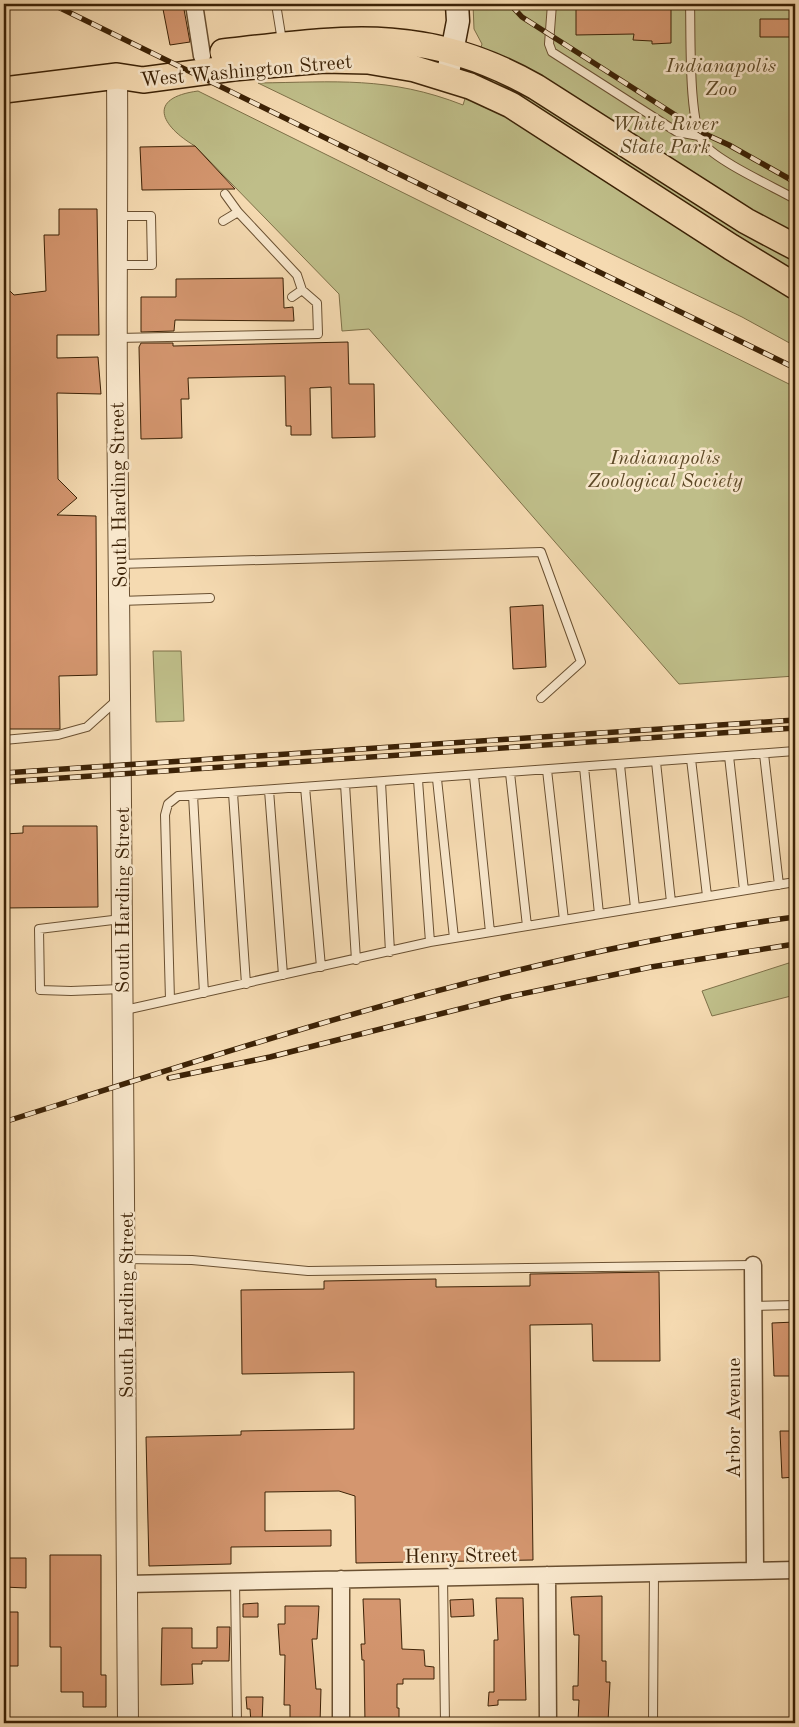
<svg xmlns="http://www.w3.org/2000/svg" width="799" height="1727" font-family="'Old Standard TT',serif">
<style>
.green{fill:#bfbe89;stroke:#7e7048}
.building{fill:#d4966f;stroke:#3c2206}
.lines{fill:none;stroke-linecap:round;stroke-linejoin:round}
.service-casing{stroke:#6a5031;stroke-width:10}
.minor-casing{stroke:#6a5031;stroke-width:19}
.tertiary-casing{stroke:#6a5031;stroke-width:22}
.secondary-casing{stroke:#3c2206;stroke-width:25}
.primary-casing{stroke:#3c2206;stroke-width:28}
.service{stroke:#f8e7cc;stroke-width:8}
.minor{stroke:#f8e7cc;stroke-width:16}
.tertiary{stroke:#f8e7cc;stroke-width:20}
.secondary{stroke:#f8e7cc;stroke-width:22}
.primary{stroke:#f5dab1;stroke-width:25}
.rail-casing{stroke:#3c2206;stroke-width:5.5}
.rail{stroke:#f8e7cc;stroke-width:4;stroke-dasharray:11;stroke-linecap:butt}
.labels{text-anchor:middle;stroke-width:5;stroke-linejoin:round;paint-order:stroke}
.park-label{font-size:20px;font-style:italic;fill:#5d4927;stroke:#f8e7cc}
.street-label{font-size:20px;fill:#3c2206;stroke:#f8e7cc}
</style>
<rect width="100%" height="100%" fill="#f5dab1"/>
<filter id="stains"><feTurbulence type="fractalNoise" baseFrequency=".004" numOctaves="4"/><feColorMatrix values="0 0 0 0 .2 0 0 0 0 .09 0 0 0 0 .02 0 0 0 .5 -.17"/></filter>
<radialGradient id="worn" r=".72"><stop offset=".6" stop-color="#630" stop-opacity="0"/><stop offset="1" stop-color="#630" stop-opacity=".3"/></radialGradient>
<path class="green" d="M473 4H795V346L742 317 258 83C335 82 389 76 463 105L482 44 474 29Z
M198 91 795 387V676L679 684 369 329 342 331 339 294 195 146C161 126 146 98 198 91Z
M153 651H181L184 721 156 722Z
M795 961V995L712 1016 702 991Z"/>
<path class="building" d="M162 4H183L190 42 170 45Z
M576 4H671V43L652 44V41L633 40 634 34 576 35Z
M760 19H795V37H760Z
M195 146 235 189 142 190 140 147Z
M59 209H97L99 335H57V358L98 357 101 394 57 393 58 479 77 498 57 515 96 516 97 675 59 676 60 729H4V285L14 295 46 291 44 235H59Z
M283 278 284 308 293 307 294 321 175 320 174 331 141 332V297H176V279Z
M348 342 349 384H374L375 437 332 438 331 387 310 388 311 435H291V426H286L285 376 188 378 189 399H181L182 438 141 439 139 347 141 343H173V346Z
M543 605 546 667 513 669 510 607Z
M23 826H97L98 907 4 908V834L23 833Z
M659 1272 660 1361H593L592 1324 530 1325 533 1560 356 1563 355 1496 339 1491 265 1492V1531L331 1530V1546L231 1547V1564L149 1566 146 1437 241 1435V1431L354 1429V1372L242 1374 241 1290 324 1289V1281L436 1279V1287L530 1286V1274Z
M795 1322V1376H774L772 1323Z
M780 1431H795V1477L782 1478Z
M50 1555H101V1675H106V1707H83V1692H61V1647H50Z
M4 1558H26V1588L4 1587Z
M602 1596V1661H606V1682H610L608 1722 578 1721 579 1700H573V1686H578L579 1635H574L571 1597Z
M496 1598H523L526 1700H498V1705L488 1706 489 1692H494V1640H498Z
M363 1599H400L402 1649 424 1650 425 1666 434 1667V1679H403V1684H397V1708H399V1723H365L364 1660H362L361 1644H365Z
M473 1599 474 1616 451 1617 450 1600Z
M258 1603V1617H243V1604Z
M285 1606H319L317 1639H312L316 1689H321L320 1723H290V1705H284L285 1655H280L278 1624H285Z
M4 1612H18V1666H4Z
M217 1627H230L229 1661H202V1664H192L193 1684 161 1685 162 1628H192V1648H217Z
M246 1697H263L262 1723H251L250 1709H247Z"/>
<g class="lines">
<g class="service-casing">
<path id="service" d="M276 4 282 41
M552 4 549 44 552 52 677 132 699 136
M690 4C691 31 688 125 704 144 717 161 774 187 795 199
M225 194 238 212 297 275 302 290 292 297
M223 221 238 212
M118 265H152L151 216H119
M117 338 318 334 317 303 302 290
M119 564 541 552 581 662 541 698
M120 601 210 598
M4 740 58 735 87 727 117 700
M764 754 779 885
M729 756 744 890
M691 759 707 896
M656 762 671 902
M620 765 635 908
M584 767 599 914
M547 770 564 920
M510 773 527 926
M474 776 490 932
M437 779 454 938
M418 780 430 942
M381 782 390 952
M345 784 356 960
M305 787 321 967
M269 790 283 975
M233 793 246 984
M193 795 204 993
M121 919 39 929 40 990 71 991 121 989
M170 1000 165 815 168 804 178 796 795 751
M125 1010 430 942 795 882
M126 1259 192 1260 308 1271 753 1265
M753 1306 795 1305
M443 1577 445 1723
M235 1581 237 1723
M653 1723 654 1573"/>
</g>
<g class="minor-casing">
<path id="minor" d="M194 4 202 56
M753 1265 755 1571
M547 1575 548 1723
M341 1579V1723
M127 1584 795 1570"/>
</g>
<g class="tertiary-casing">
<path id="tertiary" d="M117 76C118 181 116 286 117 391 121 835 127 1279 128 1723"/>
</g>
<g class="secondary-casing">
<path id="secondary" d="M447 78 458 21 457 4"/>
</g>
<g class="primary-casing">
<path id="primary" d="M223 52C344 38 425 24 536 87L746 221 795 247
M4 90 117 76 143 80 233 68 324 60 368 61 415 69 470 86 511 105 731 247 795 286"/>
</g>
<use href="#service" class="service"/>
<use href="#minor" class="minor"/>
<use href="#tertiary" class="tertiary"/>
<use href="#secondary" class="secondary"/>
<use href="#primary" class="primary"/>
<g class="rail-casing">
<path id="rail" d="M52 4 795 368
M510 4 522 17 705 134 729 145 795 182
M4 773 795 720
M4 782 795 728
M169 1078 270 1057 507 997 651 967 795 944
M4 1122C264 1040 524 953 795 917"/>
</g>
<use href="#rail" class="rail"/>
</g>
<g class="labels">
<g class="park-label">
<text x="721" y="72">Indianapolis<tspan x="721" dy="23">Zoo</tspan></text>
<text x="665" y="130">White River<tspan x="665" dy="23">State Park</tspan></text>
<text x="665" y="464">Indianapolis<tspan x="665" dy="23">Zoological Society</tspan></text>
</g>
<g class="street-label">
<text transform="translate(246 70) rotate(-5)" y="7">West Washington Street</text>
<text transform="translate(118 495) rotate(-91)" y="7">South Harding Street</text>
<text transform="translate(122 900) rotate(-90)" y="7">South Harding Street</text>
<text transform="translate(126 1305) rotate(-90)" y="7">South Harding Street</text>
<text transform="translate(733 1418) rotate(-90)" y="7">Arbor Avenue</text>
<text transform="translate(461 1555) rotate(-1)" y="7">Henry Street</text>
</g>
</g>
<rect width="799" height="1727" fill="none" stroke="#f5dab1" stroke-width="20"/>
<rect x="5" y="5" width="789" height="1717" fill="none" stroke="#3c2206" stroke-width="2.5"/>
<rect x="10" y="10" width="779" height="1707" fill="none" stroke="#3c2206"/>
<rect width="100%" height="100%" filter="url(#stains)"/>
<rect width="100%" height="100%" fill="url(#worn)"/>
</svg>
